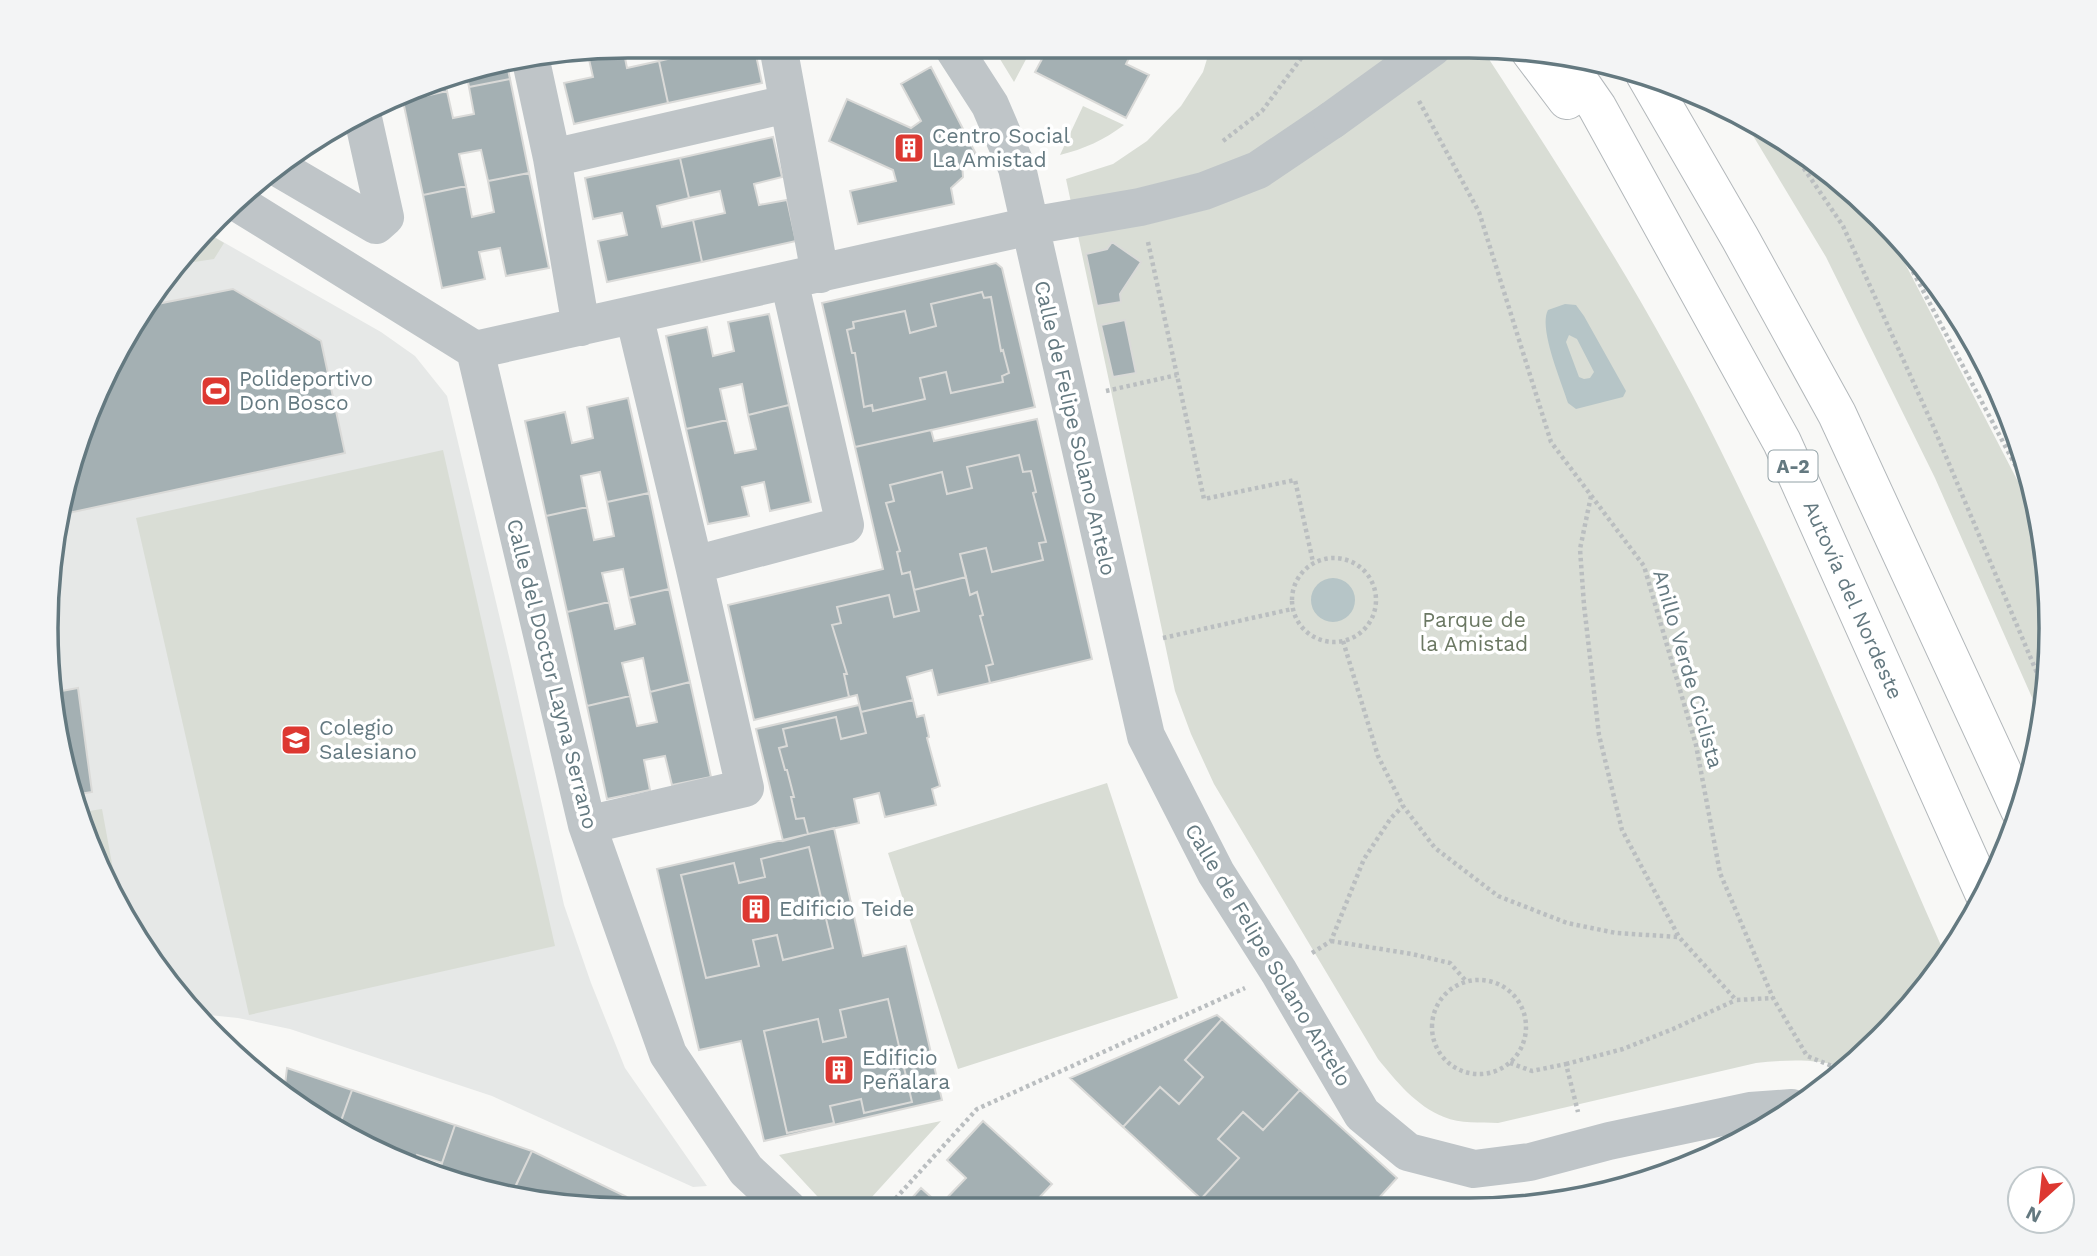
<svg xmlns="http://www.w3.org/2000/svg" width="2097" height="1256" font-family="'Work Sans',sans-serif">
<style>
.built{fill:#e6e8e7}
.green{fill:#d9ddd5}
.water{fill:#b6c5c7;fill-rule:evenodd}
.building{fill:#a4b0b3;stroke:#dadad8;stroke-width:2}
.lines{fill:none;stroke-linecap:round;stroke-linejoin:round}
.highway-casing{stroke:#b3b8bb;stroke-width:40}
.path{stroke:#babec0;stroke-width:4.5;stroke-dasharray:3.5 3.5;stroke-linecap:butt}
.street{stroke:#bfc5c8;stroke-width:38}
.highway{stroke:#fff;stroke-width:38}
.street-bridge{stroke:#bfc5c8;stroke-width:38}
.labels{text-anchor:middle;stroke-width:7;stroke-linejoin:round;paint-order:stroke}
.shield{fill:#fff;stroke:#92a1a6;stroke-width:2}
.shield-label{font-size:19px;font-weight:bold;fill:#647980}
.poi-label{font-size:21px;fill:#647980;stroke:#fff;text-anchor:start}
.street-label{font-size:21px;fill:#647980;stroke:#fff}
.park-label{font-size:21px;fill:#6b7863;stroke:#fff}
.rim{fill:none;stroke:#647980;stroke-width:3.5}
</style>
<rect width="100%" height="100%" fill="#f8f8f6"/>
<path class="built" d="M209 234 381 332 415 356 447 396 511 665 564 905 591 983 625 1068 707 1186 693 1187 492 1096 290 1029 238 1018 199 1014 166 982 77 816 46 628 76 441 144 304Z"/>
<path class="green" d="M992 46H1033L1014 82Z
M1211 46 1481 47C1566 177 1650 307 1719 447 1802 613 1871 789 1947 959L1881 1040 1844 1068C1817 1058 1785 1060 1756 1063L1498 1123C1481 1122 1460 1124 1444 1117 1416 1106 1396 1081 1378 1059L1214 784 1191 734 1175 691 1066 179 1113 164 1147 141 1181 106 1203 72Z
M1083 106 1124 125C1104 140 1084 149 1060 155Z
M1743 119 1793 144 1880 215 2041 526 2051 628 2042 720 1935 478 1826 257Z
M209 234 224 243 214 259 181 264Z
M443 450 555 946 249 1015 136 518Z
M1107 783 1178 998 958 1069 888 853Z
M102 809 117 891 77 816 76 813Z
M941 1121 861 1209H829L779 1155Z"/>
<path class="water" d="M1565 304 1576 305 1584 316 1626 391 1623 397 1576 409 1568 403C1562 383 1538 328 1548 310ZM1569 335 1577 339 1594 372 1590 378 1584 379 1579 377 1566 342Z
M1311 600a22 22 0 1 1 44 0a22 22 0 1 1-44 0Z"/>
<path class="building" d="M633 46 623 48 627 68 659 61 668 103 574 124 564 83 593 77 588 55 559 61V57Z
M688 46H725V48L754 46 762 83 668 103 659 61 689 54Z
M1049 46H1135L1126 64 1149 75 1126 118 1035 72Z
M507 65 510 79 469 87 466 72Z
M931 67 977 156 962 163 963 177 951 188 954 204 858 224 850 191 896 181 893 170 829 141 847 99 911 128 921 121 901 84Z
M444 76 447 91 403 101V97Z
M510 79 529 173 488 181 481 150 459 154 466 186 423 195 403 101 447 91 453 118 474 114 469 87Z
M773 137 782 177 754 184 759 205 787 200 796 241 702 262 693 220 725 213 720 191 689 198 680 158Z
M680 158 689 198 657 206 662 227 693 220 702 262 607 282 598 241 627 235 622 213 593 219 585 178Z
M529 173 549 268 506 276 500 248 479 252 485 279 442 288 423 195 466 186 472 217 494 212 488 181Z
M1112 242 1141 262 1120 294 1121 302 1097 306 1086 254 1107 249Z
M996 263 1002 268 1035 407 855 447 822 303Z
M233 289 321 341 345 453 64 514 76 441 142 307Z
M982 292 984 298 991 297 1001 351 1003 350 1009 373 1002 376 1003 382 951 393 946 372 920 378 925 399 873 411 872 405 864 407 855 353H852L847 330 854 328 853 322 905 311 910 333 936 326 931 304Z
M769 314 789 405 748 415 742 384 720 389 727 420 686 429 666 336 707 327 713 356 734 351 728 322Z
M1125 320 1136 373 1113 377 1101 325Z
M628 398 649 493 607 502 600 472 581 476 587 507 546 516 525 421 565 412 572 443 593 438 587 407Z
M789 405 811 502 770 511 764 482 742 487 749 516 708 524 686 429 727 420 735 453 756 449 748 415Z
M1037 419 1092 659 990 683 986 666 993 664 980 616 983 615 977 592 970 595 960 554 986 548 992 572 1043 560 1039 543 1046 542 1033 493 1036 492 1031 471 1023 472 1019 455 967 467 972 488 947 494 942 472 890 485 894 501 886 503 900 551 897 552 902 574 910 572 919 611 894 617 889 595 837 607 841 623 832 625 847 674H844L849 697 754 720 728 605 883 569 855 447 931 430 934 441Z
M1019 455 1023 472 1031 471 1036 492 1033 493 1046 542 1039 543 1043 560 992 572 986 548 960 554 966 577 914 590 910 572 902 574 897 552 900 551 886 503 894 501 890 485 942 472 947 494 972 488 967 467Z
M649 493 669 589 629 598 623 569 602 573 609 602 567 612 546 516 587 507 594 540 614 536 607 502Z
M966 577 970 595 977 592 983 615 980 616 993 664 986 666 990 683 938 695 932 670 907 677 913 700 861 712 857 695 849 697 844 674H847L832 625 841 623 837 607 889 595 894 617 919 611 914 590Z
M669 589 690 682 650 692 643 658 622 663 630 696 587 706 567 612 609 602 615 629 635 624 629 598Z
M690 682 711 777 672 785 665 756 644 760 650 790 607 799 587 706 630 696 637 726 657 722 650 692Z
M78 688 92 792 73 795 56 692Z
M913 700 917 717 924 715 929 737 927 738 940 786 932 789 936 805 885 817 879 793 854 799 859 823 808 834 804 818 796 819 791 797H794L787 770H785L779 748 787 746 783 729 836 717 841 739 866 733 861 712Z
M859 705 866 733 841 739 836 717 783 729 787 746 779 748 785 770H787L794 797H791L796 819 804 818 808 834 783 841 756 729Z
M834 828 863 956 906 946 942 1100 764 1141 741 1041 699 1050 657 869Z
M809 847 833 948 783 960 777 935 753 940 759 966 706 978 681 875 734 863 739 883 765 877 761 859Z
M888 999 912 1102 864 1113 861 1099 830 1106 834 1123 787 1133 764 1031 818 1019 823 1042 846 1037 840 1010Z
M1217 1015 1222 1019 1185 1060 1203 1077 1179 1104 1160 1087 1123 1127 1070 1078Z
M1222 1019 1300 1090 1263 1130 1243 1112 1218 1139 1239 1158 1201 1199 1123 1127 1160 1087 1179 1104 1203 1077 1185 1060Z
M287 1068 352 1090 338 1129 304 1112 284 1093Z
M352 1090 455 1125 442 1163 417 1155 413 1166 363 1141 364 1137 339 1127Z
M1300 1090 1397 1178 1369 1209H1213L1201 1199 1239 1158 1218 1139 1243 1112 1263 1130Z
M983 1121 1052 1184 1037 1200 1046 1209H902L921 1188 940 1205 966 1178 947 1160Z
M455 1125 532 1151 512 1194 437 1178Z
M532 1151 631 1199 627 1209H590L534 1198 514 1189Z
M1683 1167 1658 1179 1657 1168Z
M1658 1174 1656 1180 1629 1185V1175Z
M631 1199 652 1209H627Z
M1518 1201V1207L1490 1209V1202Z
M1490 1202V1209H1462V1203Z
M1434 1203H1462V1209H1434Z"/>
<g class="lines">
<g class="highway-casing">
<path id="highway" d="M1530 51 1567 100
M1563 58 1597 107 1782 442 1984 893
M1645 74 1740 238 1837 414 2020 810"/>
</g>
<path class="path" d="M1419 101 1479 212 1551 442 1644 566 1696 745 1720 873 1773 998 1807 1056 1842 1070
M1784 139 1843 226 1934 428 2045 692
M1223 141 1262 111 1305 53 1306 46
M1890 228 2040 512
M1148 242 1204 499 1295 480 1313 562
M1106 391 1177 375
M1591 496 1580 549 1584 605 1599 735 1622 830 1679 937 1736 1000 1773 998
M1292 600a42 42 0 1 1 84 0a42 42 0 1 1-84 0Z
M1163 638 1292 609
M1343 641 1378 756 1403 806 1435 848 1498 896 1567 923 1616 933 1679 937
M1331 941 1412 954 1450 963 1466 981
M1312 953 1331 941 1364 859 1391 818 1403 806
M1432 1027a47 47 0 1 1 94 0a47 47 0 1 1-94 0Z
M1510 1063 1532 1071 1566 1064 1578 1112
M1566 1064 1623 1049 1673 1029 1736 1000
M886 1209 977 1109 1245 988"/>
<path class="street" d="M778 46 820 274
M952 46 990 105 1017 168 1146 736 1216 873 1279 972 1362 1114 1408 1152 1474 1169 1530 1162 1609 1141 1750 1111 1792 1108
M531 61 552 158 581 327
M552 158 787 104
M277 167 376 225 385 217 363 118
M238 203 475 350 587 825 668 1054 746 1170 788 1209
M475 350 1030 226 1140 207 1204 191 1258 170 1332 120
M694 565 845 525 789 280
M587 825 745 788 694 565 634 315"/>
<use href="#highway" class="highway"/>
<path class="street-bridge" d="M1332 120 1433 47"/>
</g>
<defs>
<g id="building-square" transform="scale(1.575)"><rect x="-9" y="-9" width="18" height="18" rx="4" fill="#dd3831" stroke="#fff"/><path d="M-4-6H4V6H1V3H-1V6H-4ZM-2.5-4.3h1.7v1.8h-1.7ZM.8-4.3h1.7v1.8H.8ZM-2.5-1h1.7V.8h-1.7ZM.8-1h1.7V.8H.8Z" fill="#fff"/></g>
<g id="stadium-square" transform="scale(1.575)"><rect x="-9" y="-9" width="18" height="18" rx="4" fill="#dd3831" stroke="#fff"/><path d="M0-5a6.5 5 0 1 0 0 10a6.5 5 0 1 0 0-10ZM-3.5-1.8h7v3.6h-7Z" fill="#fff"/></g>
<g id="school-square" transform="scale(1.575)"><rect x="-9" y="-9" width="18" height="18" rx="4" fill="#dd3831" stroke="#fff"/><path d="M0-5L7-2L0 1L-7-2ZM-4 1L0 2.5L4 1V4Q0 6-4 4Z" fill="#fff"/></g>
</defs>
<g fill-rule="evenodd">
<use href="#building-square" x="909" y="148"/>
<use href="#stadium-square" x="216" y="391"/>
<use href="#school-square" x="296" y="740"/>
<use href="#building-square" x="756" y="909"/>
<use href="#building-square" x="839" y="1070"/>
</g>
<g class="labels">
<rect class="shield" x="1768.5" y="450.5" width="49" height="31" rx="5"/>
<g class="shield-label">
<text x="1793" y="473">A-2</text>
</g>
<g class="poi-label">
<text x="932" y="143">Centro Social<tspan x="932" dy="24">La Amistad</tspan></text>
<text x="239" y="386">Polideportivo<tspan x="239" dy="24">Don Bosco</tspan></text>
<text x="319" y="735">Colegio<tspan x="319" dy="24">Salesiano</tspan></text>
<text x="779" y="916">Edificio Teide</text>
<text x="862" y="1065">Edificio<tspan x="862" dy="24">Peñalara</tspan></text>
</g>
<g class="street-label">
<text transform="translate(1075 428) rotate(77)" y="7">Calle de Felipe Solano Antelo</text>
<text transform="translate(1853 600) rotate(66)" y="7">Autovía del Nordeste</text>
<text transform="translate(1688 669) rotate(74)" y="7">Anillo Verde Ciclista</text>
<text transform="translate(552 674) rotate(76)" y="7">Calle del Doctor Layna Serrano</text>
<text transform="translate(1268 955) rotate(59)" y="7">Calle de Felipe Solano Antelo</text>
</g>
<g class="park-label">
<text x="1474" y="627">Parque de<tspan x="1474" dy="24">la Amistad</tspan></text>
</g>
</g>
<path d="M0 0H2097V1256H0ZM628 58H1469A570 570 0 0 1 2039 628V628A570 570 0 0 1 1469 1198H628A570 570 0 0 1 58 628V628A570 570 0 0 1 628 58Z" fill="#f3f4f5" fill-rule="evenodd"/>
<path class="rim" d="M628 58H1469A570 570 0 0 1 2039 628V628A570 570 0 0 1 1469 1198H628A570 570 0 0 1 58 628V628A570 570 0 0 1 628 58Z"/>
<g transform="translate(2041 1200) rotate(207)"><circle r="33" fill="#ffffff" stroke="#c1c9cc" stroke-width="2"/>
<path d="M0-5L12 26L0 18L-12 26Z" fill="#dd3831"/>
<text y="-10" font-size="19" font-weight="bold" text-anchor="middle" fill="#647980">N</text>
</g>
</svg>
